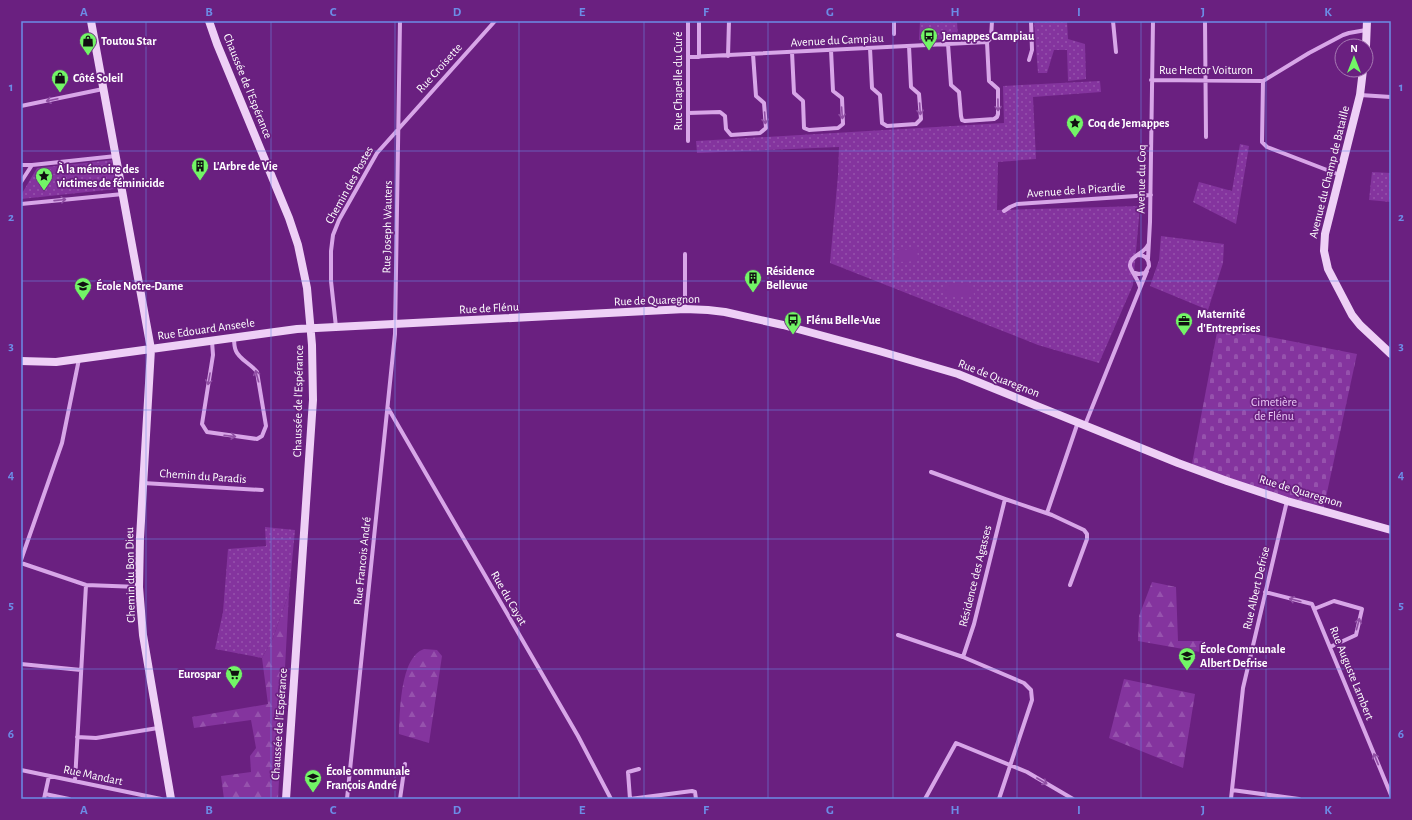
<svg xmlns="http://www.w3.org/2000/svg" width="1412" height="820" font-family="'Alegreya Sans',sans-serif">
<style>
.green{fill:url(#green-dots)}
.forest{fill:url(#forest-firs)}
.cemetery{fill:url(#cemetery-stones)}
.pitch{fill:#84349e}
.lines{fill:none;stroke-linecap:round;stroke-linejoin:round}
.street{stroke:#d8a6e8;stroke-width:4}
.secondary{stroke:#eed0f6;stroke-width:8}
.oneway{stroke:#904fa4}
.grid{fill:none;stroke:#6c8ce6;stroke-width:1;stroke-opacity:0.55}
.labels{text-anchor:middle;stroke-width:3.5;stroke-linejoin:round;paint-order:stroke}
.poi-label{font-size:12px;font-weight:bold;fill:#fff;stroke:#6a2080;text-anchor:start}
.street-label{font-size:12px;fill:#fff;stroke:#6a2080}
.park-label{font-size:12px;fill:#ebc9f6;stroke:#6a2080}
.neatline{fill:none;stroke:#6c8ce6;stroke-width:1.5}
.grid-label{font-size:13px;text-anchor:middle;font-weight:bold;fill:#6c8ce6}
</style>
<defs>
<pattern id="green-dots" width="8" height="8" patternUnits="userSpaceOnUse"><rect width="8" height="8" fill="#84349e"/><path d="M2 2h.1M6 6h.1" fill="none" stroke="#9652ad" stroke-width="1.8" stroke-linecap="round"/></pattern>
<pattern id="forest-firs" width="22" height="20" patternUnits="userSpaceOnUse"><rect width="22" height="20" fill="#84349e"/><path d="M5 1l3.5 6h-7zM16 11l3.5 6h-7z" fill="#9652ad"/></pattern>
<pattern id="cemetery-stones" width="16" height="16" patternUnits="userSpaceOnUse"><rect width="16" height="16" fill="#84349e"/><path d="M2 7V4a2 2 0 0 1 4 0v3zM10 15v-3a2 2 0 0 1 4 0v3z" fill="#9652ad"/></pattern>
</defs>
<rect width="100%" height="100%" fill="#6a2080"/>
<path class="green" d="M920 21H957L958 39 919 40Z
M1034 21H1067L1068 39 1085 44 1086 79 1068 81 1067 50H1054L1047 73H1038Z
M1100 81 1101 92 1033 97 1036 159 998 162 997 210 1140 206 1133 285 1099 363 1038 345 830 263 838 175 839 147 697 153 696 141 1004 123 1003 86Z
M1240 144 1249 146 1236 224 1193 202 1199 182 1232 191Z
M112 160 116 189 21 199V195L37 168Z
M1372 172 1391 173V202L1369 200Z
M1161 236 1224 244 1223 263 1208 310 1150 286 1159 260Z
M265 527 295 530 289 593 273 638 262 658 215 649 223 612 228 549 266 546Z"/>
<path class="forest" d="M1152 582 1176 587 1178 641H1203L1200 652 1138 641 1139 616Z
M289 593 278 799H224L221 776 251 772 250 756 256 748 251 720 194 728 192 717 268 704 262 658 273 638Z
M424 649 437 650 442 656 429 743 399 734C400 712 400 657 424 649Z
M1124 679 1195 694 1183 768 1109 738Z"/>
<path class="cemetery" d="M1218 327 1357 354 1323 511 1191 469Z"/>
<path class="pitch" d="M76 168V172L53 174 52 170Z
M917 249 918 261 897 262V250Z
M973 283 974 297H943V284Z"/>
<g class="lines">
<path class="street" d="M688 21V141
M1113 21 1116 52
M1205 21 1206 137
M894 34V21
M987 42 991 38 992 21
M948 44 951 85 959 92 961 116 962 120 965 121 994 119 997 117 998 114V89L989 81 987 42
M870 48 872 88 880 95 882 123 887 126 916 124 921 119 919 94 911 87 909 46
M792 52 794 93 803 101 804 128 809 130 838 128 843 124 842 98 833 91 831 50
M728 56 729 21
M688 57 987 42
M699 57V21
M1029 60 1032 50 1031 21
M1151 80 1263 81 1309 53 1343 35 1349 33 1366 30
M1263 81 1262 142 1267 147 1340 175
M1360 95 1391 97
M21 106 103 89
M688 113 720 112 725 116 726 129 731 135 760 133 766 128 764 103 756 96 753 54
M21 165H32
M21 182 32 165 116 156
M21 204 123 194
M1004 211 1010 207 1017 204 1151 195
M1148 259 1150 222 1153 21
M1135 273 1139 274 1145 273 1149 266C1149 259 1145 255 1138 255
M1140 287C1138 279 1131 271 1130 266 1129 256 1144 254 1148 245
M685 309V254
M336 327 331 281V251L333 235 339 220 377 153 495 21
M212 341 213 355 202 424 207 432 257 439 262 436 266 426 257 372C251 364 239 359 236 351 234 347 234 341 234 337
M388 408 578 736 611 799
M1085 425 1147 271
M931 472 1005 499
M143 483 262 490
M1047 513 1078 422
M21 560 62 443 79 359
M21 563 86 585 139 587
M1265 592 1312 604 1391 795
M1314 609 1334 601 1362 609 1356 635 1330 647
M898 635 963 657
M21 664 81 670
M77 737 96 738 158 728
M21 770 161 799
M75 781 86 585
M1232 790 1299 799
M45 794 69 799
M44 799 49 776
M347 799 395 334 400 21
M400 799 405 764
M630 799 692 791 695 792 696 799
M630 799 628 772 639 769
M925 799 956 743 1027 772 1073 799
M999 799 1032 700 1031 690 1024 683 963 657 974 624 1005 499 1052 515 1084 530 1087 534V539L1070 585
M1231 799 1243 688 1287 501"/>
<path class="secondary" d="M91 21 151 349 140 538 139 587 143 635 171 799
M209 21 217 44 289 218 298 245 307 288 312 345 313 400 286 799
M1366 46 1367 21
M1363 70 1360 95 1325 234 1324 251 1328 269 1352 315 1360 325 1391 354
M21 361 56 362 297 329 685 309 708 310 725 312 783 325 879 351 958 374 1178 463 1227 481 1287 501 1391 530"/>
</g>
<defs><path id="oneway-shaft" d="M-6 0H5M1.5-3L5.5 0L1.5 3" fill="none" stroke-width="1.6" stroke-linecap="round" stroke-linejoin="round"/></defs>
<g class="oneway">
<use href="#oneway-shaft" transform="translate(52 100) rotate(168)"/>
<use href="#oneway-shaft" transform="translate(998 105) rotate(89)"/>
<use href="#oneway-shaft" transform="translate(920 109) rotate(86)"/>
<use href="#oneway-shaft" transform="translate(842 113) rotate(86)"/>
<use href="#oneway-shaft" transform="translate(765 118) rotate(86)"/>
<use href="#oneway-shaft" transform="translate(60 200) rotate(-6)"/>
<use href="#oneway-shaft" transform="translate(257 376) rotate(-105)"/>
<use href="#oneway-shaft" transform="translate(209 379) rotate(100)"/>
<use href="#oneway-shaft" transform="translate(230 436) rotate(7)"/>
<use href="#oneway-shaft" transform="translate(1295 600) rotate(-166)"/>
<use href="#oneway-shaft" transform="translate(1358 624) rotate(-75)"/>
<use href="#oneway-shaft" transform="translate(1376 759) rotate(-112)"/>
<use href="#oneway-shaft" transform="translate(1042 781) rotate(30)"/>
</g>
<path class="grid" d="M146 21V799M271 21V799M395 21V799M519 21V799M644 21V799M768 21V799M893 21V799M1017 21V799M1141 21V799M1266 21V799M21 151H1391M21 281H1391M21 410H1391M21 539H1391M21 669H1391"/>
<defs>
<g id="bus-pin" transform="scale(0.9)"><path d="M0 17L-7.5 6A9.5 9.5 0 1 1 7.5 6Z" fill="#72f566" stroke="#6a2080"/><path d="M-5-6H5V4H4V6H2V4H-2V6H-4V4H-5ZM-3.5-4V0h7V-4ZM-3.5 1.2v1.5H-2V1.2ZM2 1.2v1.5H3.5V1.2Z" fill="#111"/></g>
<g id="shop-pin" transform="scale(0.9)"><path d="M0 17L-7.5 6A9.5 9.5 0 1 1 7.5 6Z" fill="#72f566" stroke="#6a2080"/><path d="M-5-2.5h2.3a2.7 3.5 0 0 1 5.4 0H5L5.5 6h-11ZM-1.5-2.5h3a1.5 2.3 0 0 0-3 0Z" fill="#111"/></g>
<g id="sight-pin" transform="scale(0.9)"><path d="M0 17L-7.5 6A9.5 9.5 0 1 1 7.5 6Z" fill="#72f566" stroke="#6a2080"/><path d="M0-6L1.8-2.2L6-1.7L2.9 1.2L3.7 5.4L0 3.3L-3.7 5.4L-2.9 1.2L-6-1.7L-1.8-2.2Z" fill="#111"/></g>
<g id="building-pin" transform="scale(0.9)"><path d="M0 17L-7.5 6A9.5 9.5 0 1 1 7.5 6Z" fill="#72f566" stroke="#6a2080"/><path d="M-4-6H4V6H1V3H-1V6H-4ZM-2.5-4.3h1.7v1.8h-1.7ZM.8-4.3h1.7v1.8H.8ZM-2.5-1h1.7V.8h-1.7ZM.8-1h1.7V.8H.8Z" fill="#111"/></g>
<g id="school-pin" transform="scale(0.9)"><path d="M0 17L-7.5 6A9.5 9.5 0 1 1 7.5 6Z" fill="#72f566" stroke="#6a2080"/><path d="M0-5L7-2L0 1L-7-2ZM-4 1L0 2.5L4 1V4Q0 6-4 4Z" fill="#111"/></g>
<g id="office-pin" transform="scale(0.9)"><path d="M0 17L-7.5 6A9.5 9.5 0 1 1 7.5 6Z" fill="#72f566" stroke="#6a2080"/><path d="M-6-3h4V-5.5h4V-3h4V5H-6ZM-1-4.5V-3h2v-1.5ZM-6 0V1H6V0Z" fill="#111"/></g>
<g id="supermarket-pin" transform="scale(0.9)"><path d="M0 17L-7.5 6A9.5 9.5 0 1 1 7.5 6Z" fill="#72f566" stroke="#6a2080"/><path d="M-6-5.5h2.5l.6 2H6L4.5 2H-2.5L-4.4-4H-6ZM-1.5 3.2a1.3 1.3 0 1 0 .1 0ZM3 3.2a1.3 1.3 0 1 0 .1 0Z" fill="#111"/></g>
</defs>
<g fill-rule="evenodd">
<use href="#bus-pin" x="929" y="36"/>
<use href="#shop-pin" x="88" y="41"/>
<use href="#shop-pin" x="60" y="78"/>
<use href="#sight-pin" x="1075" y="123"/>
<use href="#building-pin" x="200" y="166"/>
<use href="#sight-pin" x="44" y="176"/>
<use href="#building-pin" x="753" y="278"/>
<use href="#school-pin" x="83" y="286"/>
<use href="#bus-pin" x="793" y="320"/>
<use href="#office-pin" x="1184" y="321"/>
<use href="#school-pin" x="1187" y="656"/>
<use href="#supermarket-pin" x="234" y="674"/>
<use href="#school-pin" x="313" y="778"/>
</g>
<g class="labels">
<g class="poi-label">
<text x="942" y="40">Jemappes Campiau</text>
<text x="101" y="45">Toutou Star</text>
<text x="73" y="82">Côté Soleil</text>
<text x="1088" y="127">Coq de Jemappes</text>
<text x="213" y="170">L'Arbre de Vie</text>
<text x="57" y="173">À la mémoire des<tspan x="57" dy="14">victimes de féminicide</tspan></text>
<text x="766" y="275">Résidence<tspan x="766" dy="14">Bellevue</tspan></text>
<text x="96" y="290">École Notre-Dame</text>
<text x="1197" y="318">Maternité<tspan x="1197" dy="14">d'Entreprises</tspan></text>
<text x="806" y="324">Flénu Belle-Vue</text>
<text x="1200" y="653">École Communale<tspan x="1200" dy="14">Albert Defrise</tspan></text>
<text x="221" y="678" text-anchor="end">Eurospar</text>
<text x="326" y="775">École communale<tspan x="326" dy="14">François André</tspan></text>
</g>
<g class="street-label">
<text transform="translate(837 40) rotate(-3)" y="4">Avenue du Campiau</text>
<text transform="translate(439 68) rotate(-48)" y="4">Rue Croisette</text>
<text x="1206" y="74">Rue Hector Voituron</text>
<text transform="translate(678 81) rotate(-90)" y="4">Rue Chapelle du Curé</text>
<text transform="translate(248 86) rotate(68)" y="4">Chaussée de l'Espérance</text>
<text transform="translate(1329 172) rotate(-76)" y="4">Avenue du Champ de Bataille</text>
<text transform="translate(1141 179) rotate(-89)" y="4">Avenue du Coq</text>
<text transform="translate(349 185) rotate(-61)" y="4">Chemin des Postes</text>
<text transform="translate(1076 190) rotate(-4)" y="4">Avenue de la Picardie</text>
<text transform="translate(387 227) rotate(-89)" y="4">Rue Joseph Wauters</text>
<text transform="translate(657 300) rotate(-2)" y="4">Rue de Quaregnon</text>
<text transform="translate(489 308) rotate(-3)" y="4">Rue de Flénu</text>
<text transform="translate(206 329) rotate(-8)" y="4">Rue Edouard Anseele</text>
<text transform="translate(999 378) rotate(21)" y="4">Rue de Quaregnon</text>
<text transform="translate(298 401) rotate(-89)" y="4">Chaussée de l'Espérance</text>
<text transform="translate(203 476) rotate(4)" y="4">Chemin du Paradis</text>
<text transform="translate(1301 491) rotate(17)" y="4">Rue de Quaregnon</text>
<text transform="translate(362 561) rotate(-84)" y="4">Rue Francois André</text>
<text transform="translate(130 575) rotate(-91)" y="4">Chemin du Bon Dieu</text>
<text transform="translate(975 576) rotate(-76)" y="4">Résidence des Agasses</text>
<text transform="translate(1256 588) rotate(-77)" y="4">Rue Albert Defrise</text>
<text transform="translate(509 598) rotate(60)" y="4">Rue du Cayat</text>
<text transform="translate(1352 673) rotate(68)" y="4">Rue Auguste Lambert</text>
<text transform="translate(279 724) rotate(-86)" y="4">Chaussée de l'Espérance</text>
<text transform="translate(93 775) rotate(12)" y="4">Rue Mandart</text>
</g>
<g class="park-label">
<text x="1274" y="406">Cimetière<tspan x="1274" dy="14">de Flénu</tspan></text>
</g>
</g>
<rect width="1412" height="820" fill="none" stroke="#6a2080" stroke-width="44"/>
<g transform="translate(1354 58)"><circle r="19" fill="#6a2080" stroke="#a679b3"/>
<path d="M0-3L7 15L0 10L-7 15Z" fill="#72f566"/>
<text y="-6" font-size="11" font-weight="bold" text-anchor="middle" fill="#ffffff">N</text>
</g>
<rect x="22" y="22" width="1368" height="776" class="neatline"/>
<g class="grid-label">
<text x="84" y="16">A</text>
<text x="209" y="16">B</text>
<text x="333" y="16">C</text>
<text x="457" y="16">D</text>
<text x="582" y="16">E</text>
<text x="706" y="16">F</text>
<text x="830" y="16">G</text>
<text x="955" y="16">H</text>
<text x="1079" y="16">I</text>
<text x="1203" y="16">J</text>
<text x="1328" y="16">K</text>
<text x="11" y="91">1</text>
<text x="1401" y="91">1</text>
<text x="11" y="221">2</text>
<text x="1401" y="221">2</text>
<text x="11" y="350">3</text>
<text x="1401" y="350">3</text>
<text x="11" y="479">4</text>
<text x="1401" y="479">4</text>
<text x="11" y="609">5</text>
<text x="1401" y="609">5</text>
<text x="11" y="738">6</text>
<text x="1401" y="738">6</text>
<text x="84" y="814">A</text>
<text x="209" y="814">B</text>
<text x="333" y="814">C</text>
<text x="457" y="814">D</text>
<text x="582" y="814">E</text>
<text x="706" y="814">F</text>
<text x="830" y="814">G</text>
<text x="955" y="814">H</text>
<text x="1079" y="814">I</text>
<text x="1203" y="814">J</text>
<text x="1328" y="814">K</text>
</g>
</svg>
